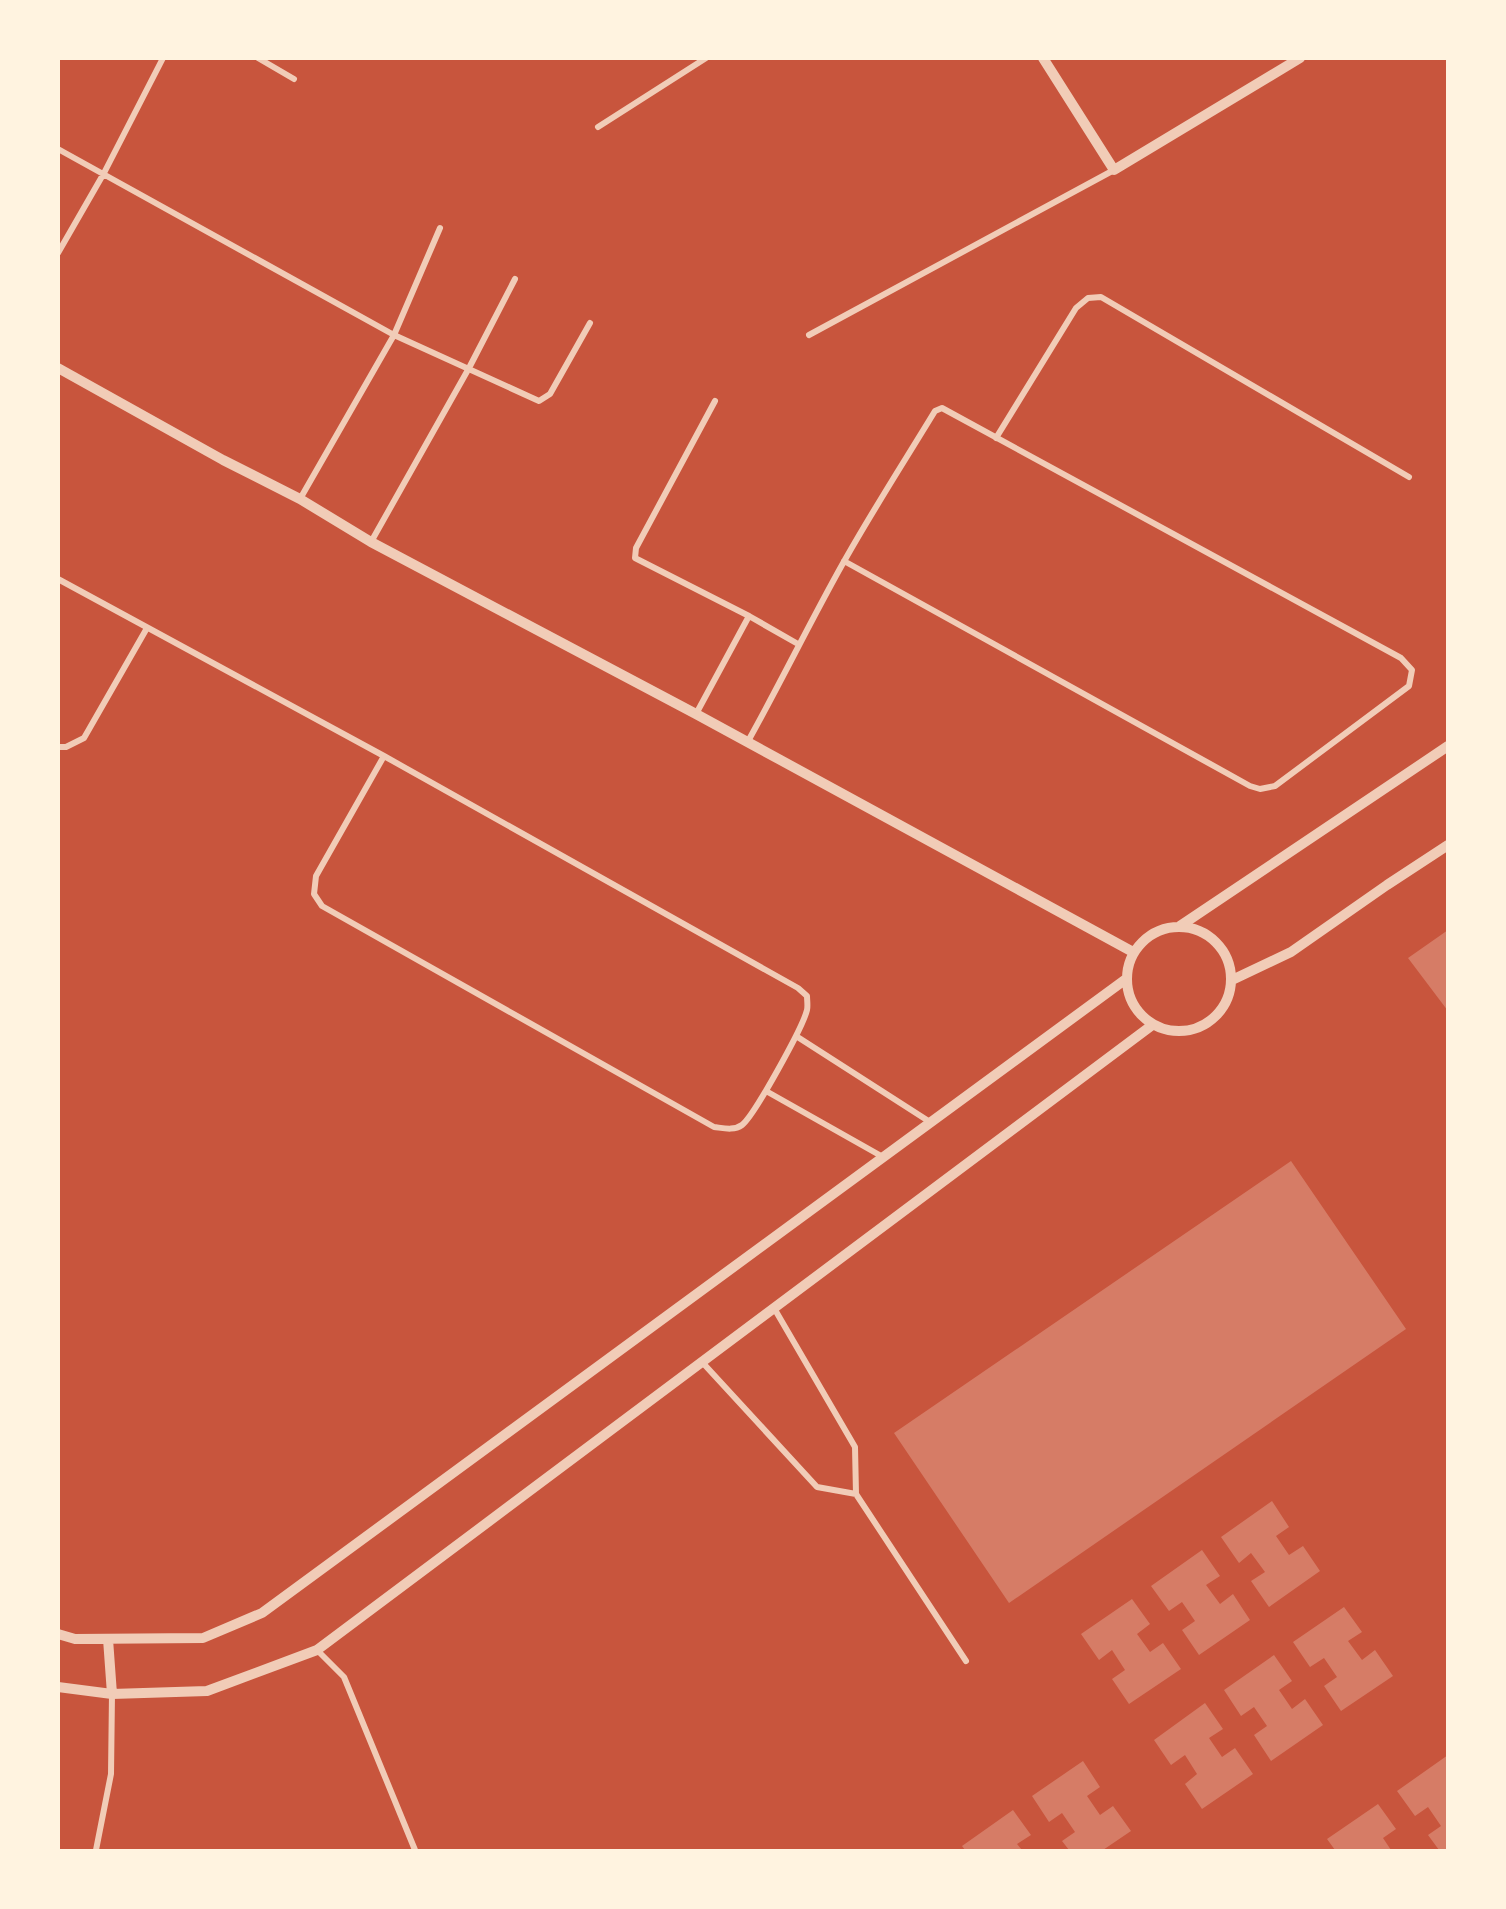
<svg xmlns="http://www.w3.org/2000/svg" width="1506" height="1909" font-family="Ubuntu,sans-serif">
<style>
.building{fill:#d67c66}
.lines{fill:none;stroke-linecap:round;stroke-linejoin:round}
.minor{stroke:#f1ccb7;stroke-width:6}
.tertiary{stroke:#f1ccb7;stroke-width:10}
</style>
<rect width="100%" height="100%" fill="#c8553d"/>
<path class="building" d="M1448 930V1011L1408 958Z
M1291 1161 1406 1329 1009 1603 894 1433Z
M1272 1501 1289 1527 1276 1536 1289 1555 1303 1546 1320 1571 1269 1607 1251 1581 1265 1572 1251 1553 1239 1563 1221 1537Z
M1202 1550 1220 1576 1206 1585 1220 1604 1233 1594 1250 1620 1199 1655 1182 1630 1195 1621 1182 1602 1169 1611 1151 1586Z
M1132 1599 1150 1624 1137 1634 1150 1652 1163 1643 1181 1669 1129 1704 1112 1679 1125 1670 1112 1650 1099 1660 1081 1634Z
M1344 1607 1362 1632 1348 1641 1362 1660 1375 1650 1393 1676 1341 1711 1324 1686 1337 1677 1324 1658 1310 1667 1293 1642Z
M1274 1655 1292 1681 1279 1690 1292 1709 1305 1699 1323 1725 1271 1761 1254 1735 1267 1726 1254 1707 1241 1716 1224 1690Z
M1205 1703 1223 1729 1209 1738 1222 1757 1235 1748 1253 1774 1202 1809 1185 1784 1197 1774 1185 1755 1171 1765 1154 1740Z
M1448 1755V1850H1439L1428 1835 1441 1826 1428 1807 1415 1816 1397 1791Z
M1083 1761 1100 1787 1087 1796 1100 1815 1113 1806 1131 1831 1103 1850H1069L1062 1841 1075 1832 1062 1813 1049 1822 1032 1796Z
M1378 1804 1396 1829 1383 1838 1391 1850H1335L1327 1839Z
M1013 1810 1031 1835 1017 1844 1022 1850H965L962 1846Z"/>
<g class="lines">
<path class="minor" d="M258 58 294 79
M598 127 706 58
M58 149 394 335 539 401 550 394 590 323
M58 253 104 173 163 58
M809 335 1114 170
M715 401 636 548 635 558 749 616 798 644
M996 438 1076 308 1088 298 1101 297 1409 477
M300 499 394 335 440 228
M371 542 469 368 515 279
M58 579 384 756 798 988 807 996C807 1000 808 1006 807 1010 803 1027 754 1116 742 1125 734 1131 723 1128 714 1127L322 906 314 894 316 876 384 756
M696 714 749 616
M747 743C780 684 809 624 842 565 871 513 904 462 935 411L942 408 1401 658 1412 670 1409 686 1275 786 1260 789 1250 786 844 561
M58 747H66L84 738 147 628
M796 1036 930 1122
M766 1091 883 1157
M774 1308 855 1447 856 1494 966 1661
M702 1362 817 1487 856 1494
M317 1650 344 1677 415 1850
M96 1850 111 1774 112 1694"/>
<path class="tertiary" d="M1043 58 1114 170 1300 58
M58 368 223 460 300 499 371 542 696 714 1133 952
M1180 926 1448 746
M1127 979a52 52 0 1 1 104 0a52 52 0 1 1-104 0Z
M1232 980 1291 952 1387 885 1448 845
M58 1634 75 1639 203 1638 262 1613 1126 979
M108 1639 112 1694
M58 1687 112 1694 207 1691 317 1650 1151 1026"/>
</g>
<rect width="1506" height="1909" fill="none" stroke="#fff3e0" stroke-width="120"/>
</svg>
